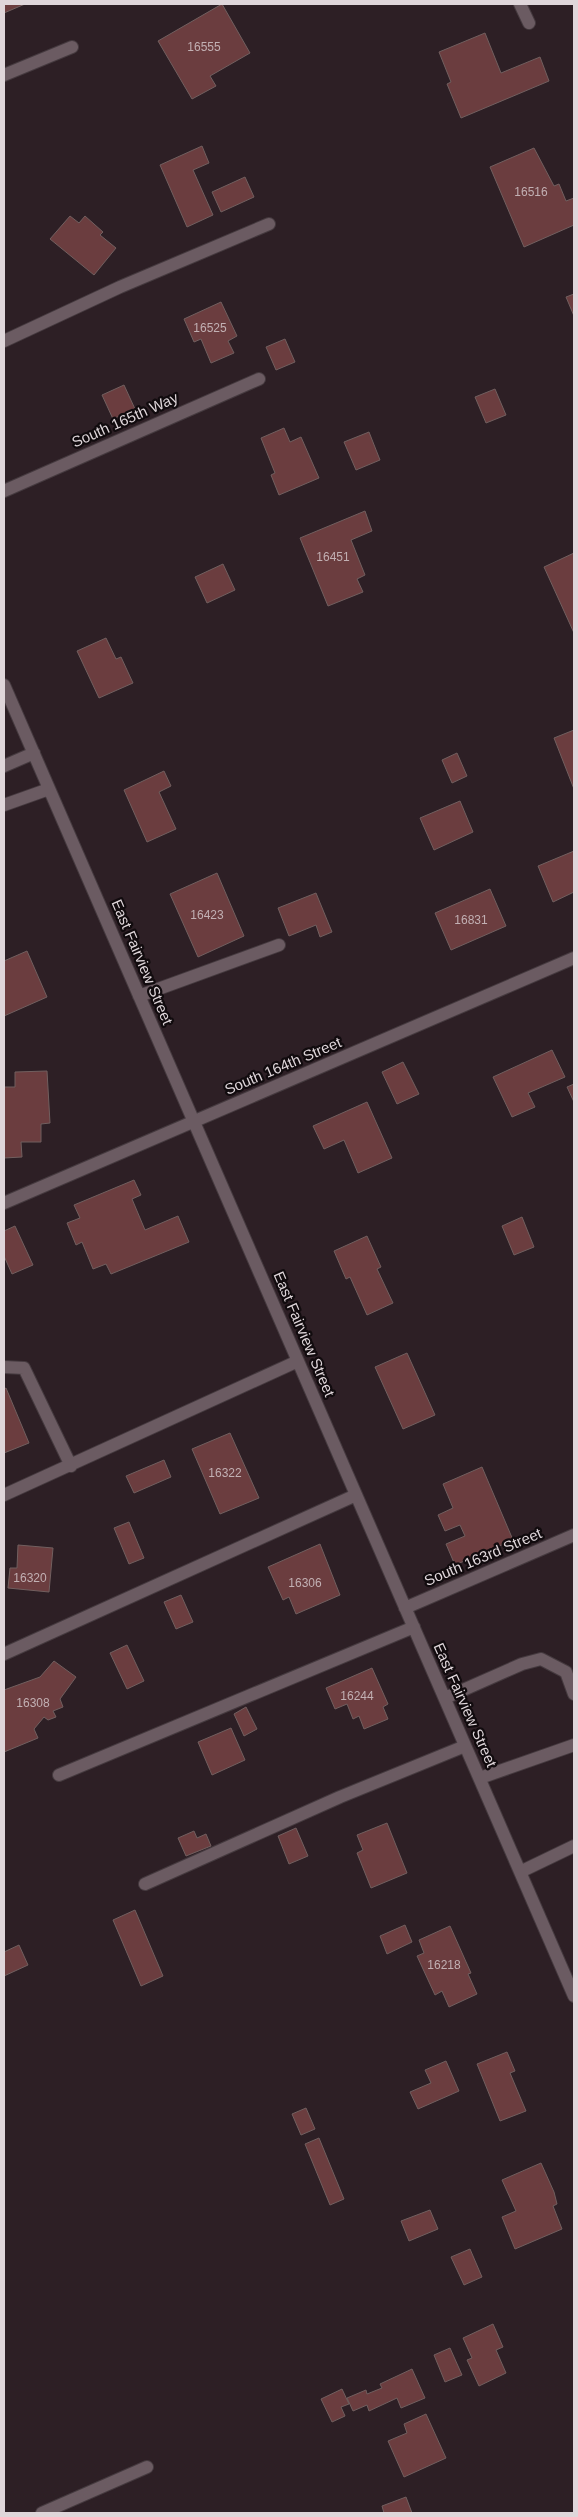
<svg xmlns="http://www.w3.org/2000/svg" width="578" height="2517" font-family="Helvetica,sans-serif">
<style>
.building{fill:#6b3d3f;stroke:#715f5f}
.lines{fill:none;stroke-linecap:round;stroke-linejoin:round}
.minor-casing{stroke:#453a3f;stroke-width:14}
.minor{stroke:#6b5b62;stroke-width:12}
.labels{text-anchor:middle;stroke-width:4.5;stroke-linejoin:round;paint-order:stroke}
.number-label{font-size:12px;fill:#c2b0b3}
.street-label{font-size:15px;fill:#dfd6da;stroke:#110b0e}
</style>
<rect width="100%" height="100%" fill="#2d1f25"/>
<path class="building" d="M4 4H25L4 13Z
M222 4 250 53 210 76 216 86 192 99 158 41Z
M485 33 501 73 540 57 549 81 461 118 447 84 451 82 439 52Z
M202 146 209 163 193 170 213 215 187 227 160 165Z
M534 148 554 186 559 184 566 201 574 198V225L524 247 490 167Z
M245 177 254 197 221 212 212 192Z
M70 216 79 223 85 216 103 232 100 235 116 248 94 275 50 239Z
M574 294V316L566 297Z
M221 302 237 336 228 341 234 353 211 363 201 339 194 342 184 319Z
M285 339 295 362 276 370 266 347Z
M124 385 135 409 113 419 102 395Z
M495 389 506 415 486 423 475 397Z
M284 428 290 442 301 437 319 478 279 495 271 475 275 473 261 438Z
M369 432 380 460 356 470 344 442Z
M365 511 372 531 351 540 365 575 357 579 363 592 328 606 300 538Z
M574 553V633L544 567Z
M223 564 235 590 207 603 195 577Z
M106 638 116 659 121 657 133 683 99 698 77 651Z
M574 730V789L554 738Z
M457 753 467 776 452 783 442 760Z
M164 771 171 786 159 792 176 829 147 842 124 790Z
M460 801 473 832 434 850 420 818Z
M574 851V892L553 902 538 866Z
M217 873 244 936 198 957 170 894Z
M490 889 506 926 451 950 435 913Z
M316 893 332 932 320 937 316 925 289 936 278 908Z
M27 951 47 997 4 1016V961Z
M552 1050 565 1077 528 1093 535 1107 512 1117 493 1077Z
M403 1062 419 1094 397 1104 382 1072Z
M47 1071 50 1123 41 1124V1142H21L22 1157 4 1158V1087H15V1072Z
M574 1084V1102L567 1087Z
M367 1102 392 1158 358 1173 344 1140 324 1149 313 1126Z
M134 1180 141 1195 132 1199 145 1230 178 1216 189 1242 111 1274 106 1264 93 1269 82 1242 76 1245 67 1223 80 1218 74 1205Z
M522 1217 534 1247 514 1255 502 1226Z
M15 1226 33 1265 12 1274 4 1256V1231Z
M367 1236 381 1267 377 1269 393 1303 367 1315 350 1277 346 1279 334 1251Z
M407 1353 435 1415 403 1429 375 1367Z
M6 1388 29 1443 4 1453V1389Z
M230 1433 259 1498 220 1514 192 1449Z
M164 1460 171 1477 134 1493 126 1476Z
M482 1467 513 1540 455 1565 446 1544 465 1536 460 1525 445 1531 438 1515 453 1508 443 1484Z
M129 1522 144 1558 129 1564 114 1528Z
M320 1544 340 1595 296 1614 289 1597 283 1600 268 1567Z
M18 1545 53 1548 49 1592 8 1588 10 1568H17Z
M181 1595 193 1622 176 1629 164 1602Z
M127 1645 144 1681 127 1689 110 1653Z
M54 1661 76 1677 60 1699 63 1707 53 1711 56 1717 48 1720 44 1717 34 1729 38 1738 4 1752V1690L40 1677Z
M372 1668 388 1704 383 1707 388 1719 364 1729 359 1716 353 1719 347 1704 335 1709 326 1688Z
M246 1707 257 1729 244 1736 234 1714Z
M231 1728 245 1760 212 1775 198 1742Z
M387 1823 407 1873 371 1888 357 1853 363 1850 357 1835Z
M296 1828 308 1856 289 1864 278 1836Z
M194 1831 197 1838 206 1834 211 1846 186 1856 178 1838Z
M135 1910 163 1976 141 1986 113 1920Z
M405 1925 412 1942 387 1954 380 1936Z
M450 1926 471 1973 468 1974 477 1994 449 2007 442 1991 435 1995 417 1956 424 1953 419 1940Z
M19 1945 28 1965 4 1976V1952Z
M507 2052 515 2071 510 2073 526 2111 500 2121 477 2064Z
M446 2061 459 2091 418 2109 410 2092 431 2083 425 2070Z
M306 2108 315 2129 301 2135 292 2114Z
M319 2138 344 2199 330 2205 305 2144Z
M541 2163 554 2192 557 2204 553 2206 562 2229 515 2249 502 2217 516 2211 502 2180Z
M430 2210 438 2229 409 2241 401 2221Z
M470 2249 482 2277 464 2285 451 2257Z
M493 2324 503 2347 496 2350 506 2373 479 2386 467 2360 472 2358 463 2338Z
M450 2348 462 2375 445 2382 434 2355Z
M412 2369 425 2398 401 2408 397 2398 369 2411 367 2405 353 2411 347 2398 366 2390 367 2394 382 2388 380 2384Z
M342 2389 349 2404 341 2407 345 2416 332 2422 321 2399Z
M426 2414 446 2458 404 2477 388 2441 407 2433 404 2424Z
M406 2497 412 2513H384L382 2506Z"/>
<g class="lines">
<g class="minor-casing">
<path id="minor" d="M520 4 529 23
M4 75 72 47
M4 341 120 287 269 224
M4 491 259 379
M4 685 574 1996
M4 766 34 753
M4 805 49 789
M139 996 279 945
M4 1203 574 958
M4 1367 24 1368 71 1466
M4 1495 298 1361
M405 1608 574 1535
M4 1654 356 1495
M445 1698 522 1664 541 1659 566 1672 574 1694
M59 1775 414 1627
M480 1778 574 1745
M520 1872 574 1846
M145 1884 340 1797 465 1746
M42 2513 147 2467"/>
</g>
<use href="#minor" class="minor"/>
</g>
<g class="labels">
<g class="number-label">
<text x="204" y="51">16555</text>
<text x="531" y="196">16516</text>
<text x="210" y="332">16525</text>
<text x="333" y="561">16451</text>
<text x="207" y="919">16423</text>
<text x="471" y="924">16831</text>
<text x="225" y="1477">16322</text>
<text x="30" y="1582">16320</text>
<text x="305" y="1587">16306</text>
<text x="357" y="1700">16244</text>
<text x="33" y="1707">16308</text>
<text x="444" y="1969">16218</text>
</g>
<g class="street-label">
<text transform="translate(125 420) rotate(-24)" y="5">South 165th Way</text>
<text transform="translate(142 962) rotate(67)" y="5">East Fairview Street</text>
<text transform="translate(283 1066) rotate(-23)" y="5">South 164th Street</text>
<text transform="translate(304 1334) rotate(67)" y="5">East Fairview Street</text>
<text transform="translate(483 1557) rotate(-23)" y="5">South 163rd Street</text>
<text transform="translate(465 1705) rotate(66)" y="5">East Fairview Street</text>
</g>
</g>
<rect width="578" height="2517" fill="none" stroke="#dfd6da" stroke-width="10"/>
</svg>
